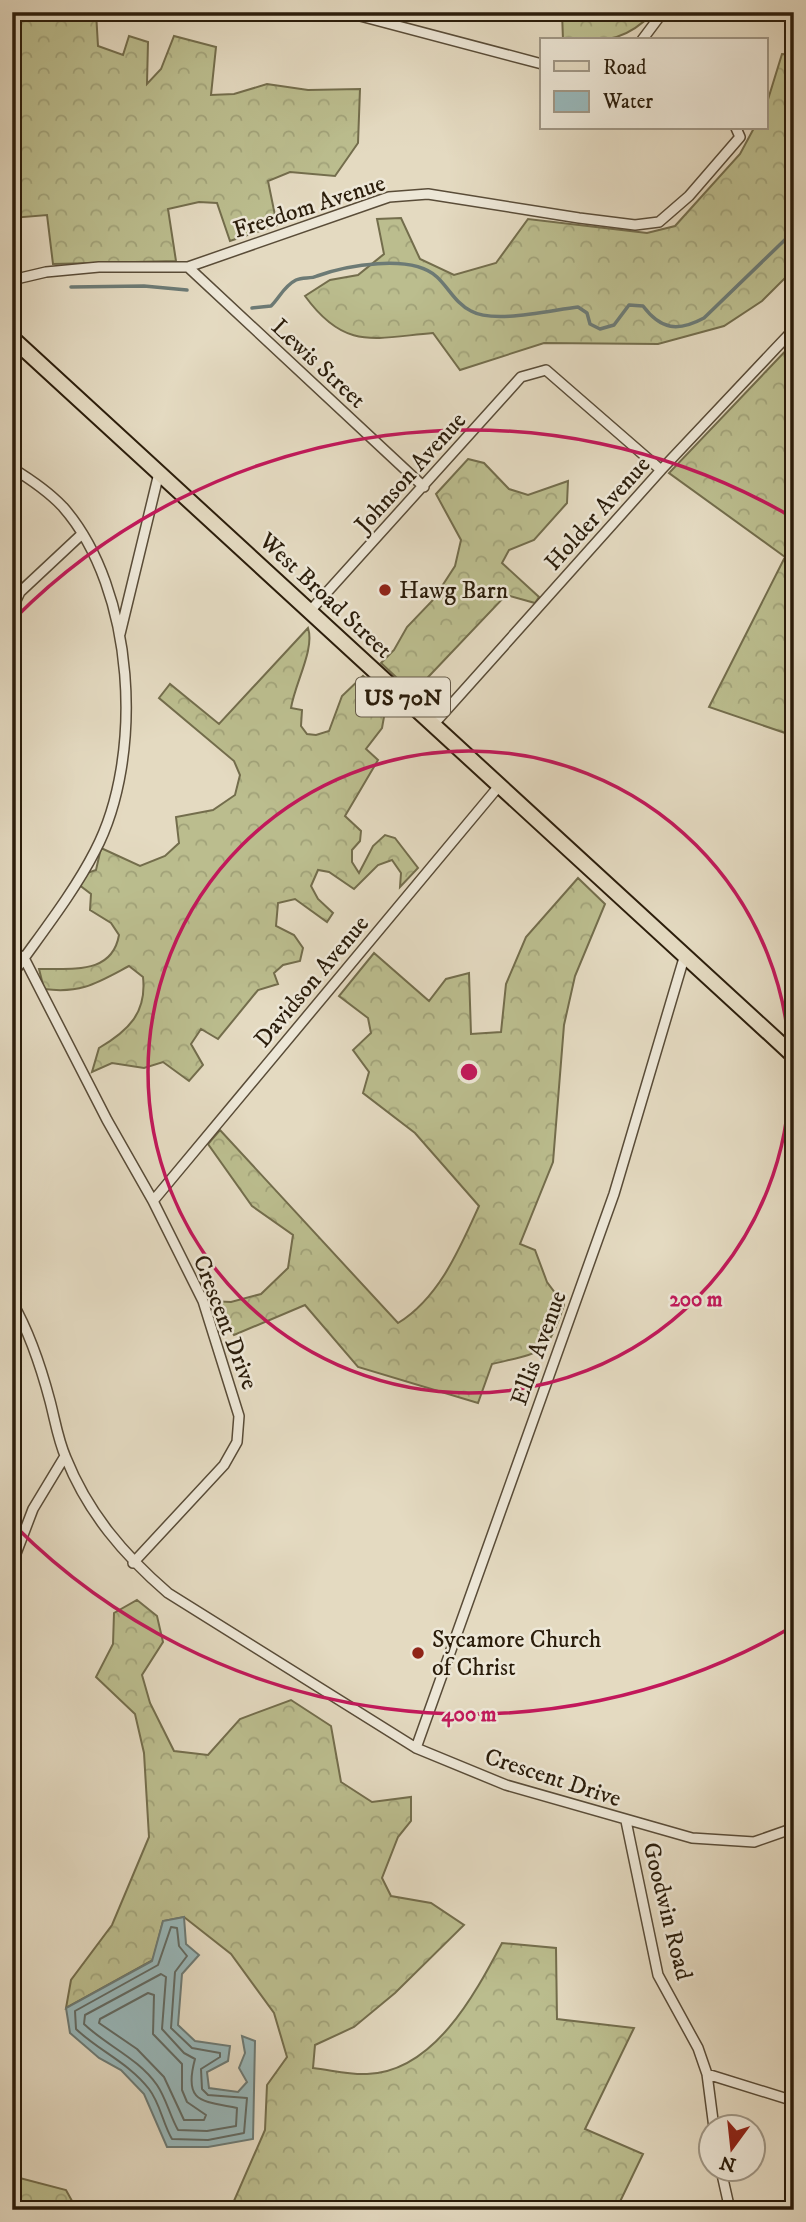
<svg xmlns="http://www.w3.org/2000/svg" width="806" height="2222" font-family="'IM FELL DW Pica',serif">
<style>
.forest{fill:url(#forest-crowns);stroke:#736d4c;stroke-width:2}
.water{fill:#98b8bb;stroke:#6c7a75;stroke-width:2}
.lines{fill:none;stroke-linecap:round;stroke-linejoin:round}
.shore{stroke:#626a63;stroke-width:2}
.stream{stroke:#6c7a75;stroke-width:3.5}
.minor-casing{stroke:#594c38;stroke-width:12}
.primary-casing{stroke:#2b1d0b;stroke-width:18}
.minor{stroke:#ede7d7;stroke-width:9}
.primary{stroke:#e4dac1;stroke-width:14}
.ring{fill:none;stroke:#c2185b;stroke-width:3.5}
.poi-dot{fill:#8f2418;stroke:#ede7d7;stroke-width:2.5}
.labels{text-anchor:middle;stroke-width:5;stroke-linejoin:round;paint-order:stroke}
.shield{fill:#ede7d7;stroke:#655a48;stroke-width:2}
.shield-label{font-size:23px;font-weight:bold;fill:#2b1d0b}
.street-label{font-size:24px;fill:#2b1d0b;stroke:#ede7d7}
.poi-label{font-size:24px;fill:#2b1d0b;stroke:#ede7d7;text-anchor:start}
.centre{fill:#c2185b;stroke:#ede7d7;stroke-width:3.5}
.ring-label{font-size:21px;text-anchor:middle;font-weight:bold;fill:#c2185b;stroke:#ede7d7;stroke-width:5;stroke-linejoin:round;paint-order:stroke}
</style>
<defs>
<pattern id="forest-crowns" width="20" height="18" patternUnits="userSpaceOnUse" patternTransform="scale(1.75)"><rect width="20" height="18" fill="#bbbd8e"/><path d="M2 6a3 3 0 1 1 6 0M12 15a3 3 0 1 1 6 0" fill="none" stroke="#a1a279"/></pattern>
</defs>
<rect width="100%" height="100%" fill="#e4dac1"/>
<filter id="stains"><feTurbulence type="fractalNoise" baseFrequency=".00286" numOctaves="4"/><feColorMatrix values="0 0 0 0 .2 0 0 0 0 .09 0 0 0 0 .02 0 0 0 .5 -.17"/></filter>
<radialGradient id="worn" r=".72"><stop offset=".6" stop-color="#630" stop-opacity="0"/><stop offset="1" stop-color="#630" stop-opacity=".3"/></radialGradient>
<path class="forest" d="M12 12H96L98 46 123 55 129 36 148 42 147 84 161 69 174 36 216 47 211 95 234 94 267 84 308 90 360 89 358 143 335 176 290 172 268 181 277 225 230 241 217 203 199 202 168 209 176 261 53 264 47 215 12 218Z
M562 12H654C623 44 604 40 563 40Z
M782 54 794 55V281L787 276 762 301 724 326 658 344 544 343 460 370 433 333C374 338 345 351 305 296L330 280 358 275 384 254 377 219 401 218 420 259 454 275 496 263 528 219 647 233 675 226 740 154 754 128H766V106Z
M794 342V736L709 707 785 557 669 473Z
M468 459 484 463 509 489 528 495 568 481 567 503 534 540 509 550 502 563 539 597 535 603 506 595 413 693 381 663 394 650 407 627 433 600 455 566 461 540 436 494Z
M308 628C315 649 295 683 291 708L302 710 301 726 307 734 316 735 329 731 342 696 363 676 387 700 382 728 366 749 378 760 345 816 361 831 360 841 352 850V862L359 873 373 846 385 835 395 838 418 868 400 887 401 873 392 860 378 865 354 889 329 872 318 870 311 886 318 899 333 913 327 922 295 899 278 903 276 926 294 935 303 948 300 961 283 965 274 973 278 984 258 990 218 1039 201 1029 191 1044 203 1065 189 1081 163 1062 144 1068 112 1063 92 1072 99 1048C128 1031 147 1013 143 977L129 966C97 983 81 994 44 989L39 969C72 968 112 975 119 935L111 923 90 910 91 894 78 884 87 873 96 870 101 848 140 866 165 856 179 843 176 817 213 810 235 795 240 775 234 761 159 698 170 684 219 724Z
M578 878 605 904 575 976 564 1025 553 1162 520 1244 535 1250 547 1282 564 1305C547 1356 542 1352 492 1364L478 1403 358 1367 305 1305 234 1335 211 1301 231 1302 261 1294 288 1268 293 1235 252 1206 208 1144 220 1130 398 1323C439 1298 460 1248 479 1206L415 1133 363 1093 369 1072 353 1050 371 1033 368 1018 339 996 374 953 429 1001 446 979 469 973 471 1034 501 1032 506 984 526 937Z
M137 1600 157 1616 163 1642 142 1675 150 1703 174 1751 208 1755 240 1719 291 1700 331 1726 341 1782 372 1802 411 1797V1821L398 1837 382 1878 391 1896 431 1903 464 1925 395 1993 354 2027 315 2045 313 2068C331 2070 350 2075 367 2074 434 2072 475 1994 502 1943L556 1948 557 2019 634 2028 585 2129 643 2154 616 2210H230L265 2130 267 2085 287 2057 274 2013 231 1954 184 1917 163 1921 153 1960 66 2008 71 1980 112 1925 149 1837 144 1753 135 1714 96 1677 113 1644 114 1613Z
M12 2176 66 2190 77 2210H12Z"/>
<path class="water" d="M184 1917 186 1944 199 1955 182 1974 178 2025 195 2041 230 2046 228 2061 207 2072 209 2088 238 2092 247 2082 239 2068 245 2053 242 2036 255 2041 253 2139 208 2147H167L144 2094 121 2070 99 2058 70 2033 66 2008 152 1961 163 1921Z"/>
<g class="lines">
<path class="shore" d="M171 1927 177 1928 179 1946 187 1956 175 1972 171 2028 192 2048 220 2053V2057L201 2069 202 2089 208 2095 247 2098 244 2133 208 2140 172 2139C163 2124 160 2103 149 2089 129 2063 99 2051 76 2029L75 2011 158 1965Z
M161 1974 166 1977 162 2029 184 2053 195 2059C183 2103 202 2101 237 2108L236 2126 207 2131 178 2130C170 2116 166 2098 157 2085 138 2058 107 2046 84 2024L85 2015Z
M148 1993 154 1995 153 2034 182 2064V2090L187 2102 206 2115 204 2120H184L164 2077 137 2049 99 2023 100 2019Z"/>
<path class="stream" d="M71 287 144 286 187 290
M252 308 271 306C280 297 284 286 296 280 303 277 311 279 317 276 345 266 411 253 437 277 448 287 456 304 471 311 494 324 551 310 578 307L587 313 590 324 600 329 614 325 629 305 643 306C661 330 678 332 704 318L794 231"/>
<g class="minor-casing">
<path id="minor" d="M345 12 542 64
M642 40 663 12
M188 267 424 487
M12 280 46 272 99 267H188L389 197 428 194 579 218 635 225 659 222 689 196 740 137 736 128
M12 468C30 479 48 491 63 507 135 589 145 756 95 851 73 894 40 935 12 975
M12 609 20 592 82 534
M310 611 521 377 546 370 661 470
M120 634 159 473
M433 725 661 470 794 329
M12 951 24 958 107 1120 153 1201 203 1301 239 1416 237 1442 224 1465 133 1563
M153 1201 499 786
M12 1302C30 1333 41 1367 50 1401 55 1420 58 1440 66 1458 88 1513 124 1555 168 1593L416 1748 506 1785 692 1838 754 1842 794 1828
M12 1564 33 1509 65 1456
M416 1748 614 1194 684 958
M626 1821 658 1975 698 2048 707 2074 714 2128
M707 2074 794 2101
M721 2170 730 2210"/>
</g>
<g class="primary-casing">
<path id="primary" d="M12 338 794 1056"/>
</g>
<use href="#minor" class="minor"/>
<use href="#primary" class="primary"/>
</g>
<g class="ring">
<circle cx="469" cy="1072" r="321"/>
<path d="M790 1628A642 642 0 0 1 15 1526M15 618A642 642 0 0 1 790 516"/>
</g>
<g class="poi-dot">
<circle cx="385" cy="590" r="7"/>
<circle cx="418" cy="1653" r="7"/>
</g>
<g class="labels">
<rect class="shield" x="356" y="677.5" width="94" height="39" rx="5"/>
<g class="shield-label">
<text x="403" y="705">US 70N</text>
</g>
<g class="street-label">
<text transform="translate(309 206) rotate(-18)" y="8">Freedom Avenue</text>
<text transform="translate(319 363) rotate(43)" y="8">Lewis Street</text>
<text transform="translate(410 472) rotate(-48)" y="8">Johnson Avenue</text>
<text transform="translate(597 513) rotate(-48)" y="8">Holder Avenue</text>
<text transform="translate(326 595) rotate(43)" y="8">West Broad Street</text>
<text transform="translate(311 981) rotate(-50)" y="8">Davidson Avenue</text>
<text transform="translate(226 1322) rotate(69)" y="8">Crescent Drive</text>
<text transform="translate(538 1348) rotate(-70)" y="8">Ellis Avenue</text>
<text transform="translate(553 1777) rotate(18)" y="8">Crescent Drive</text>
<text transform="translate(668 1911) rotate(76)" y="8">Goodwin Road</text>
</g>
<g class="poi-label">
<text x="399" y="598">Hawg Barn</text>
<text x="432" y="1647">Sycamore Church<tspan x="432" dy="28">of Christ</tspan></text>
</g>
</g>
<circle cx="469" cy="1072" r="10" class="centre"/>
<g class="ring-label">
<text x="696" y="1306">200 m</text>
<text x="469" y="1721">400 m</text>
</g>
<rect width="806" height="2222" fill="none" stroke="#e4dac1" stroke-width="42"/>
<rect x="14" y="14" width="778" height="2194" fill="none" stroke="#2b1d0b" stroke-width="3.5"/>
<rect x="21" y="21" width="764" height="2180" fill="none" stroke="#2b1d0b" stroke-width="2"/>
<rect x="540" y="38" width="228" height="91" fill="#ede7d7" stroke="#9f9685" stroke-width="2"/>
<rect x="554" y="61" width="35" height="10" fill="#e4dac1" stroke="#9f9685" stroke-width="2"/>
<text x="603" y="74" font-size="21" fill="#2b1d0b">Road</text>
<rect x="554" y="91" width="35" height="21" fill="#98b8bb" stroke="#9f9685" stroke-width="2"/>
<text x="603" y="108" font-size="21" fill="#2b1d0b">Water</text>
<g transform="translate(732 2148) rotate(195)"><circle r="33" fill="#ede7d7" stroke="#9f9685" stroke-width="2"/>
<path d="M0-5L12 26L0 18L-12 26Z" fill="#8f2418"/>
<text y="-10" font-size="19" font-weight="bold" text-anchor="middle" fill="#2b1d0b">N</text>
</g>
<rect width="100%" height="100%" filter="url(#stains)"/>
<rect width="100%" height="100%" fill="url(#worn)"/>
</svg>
